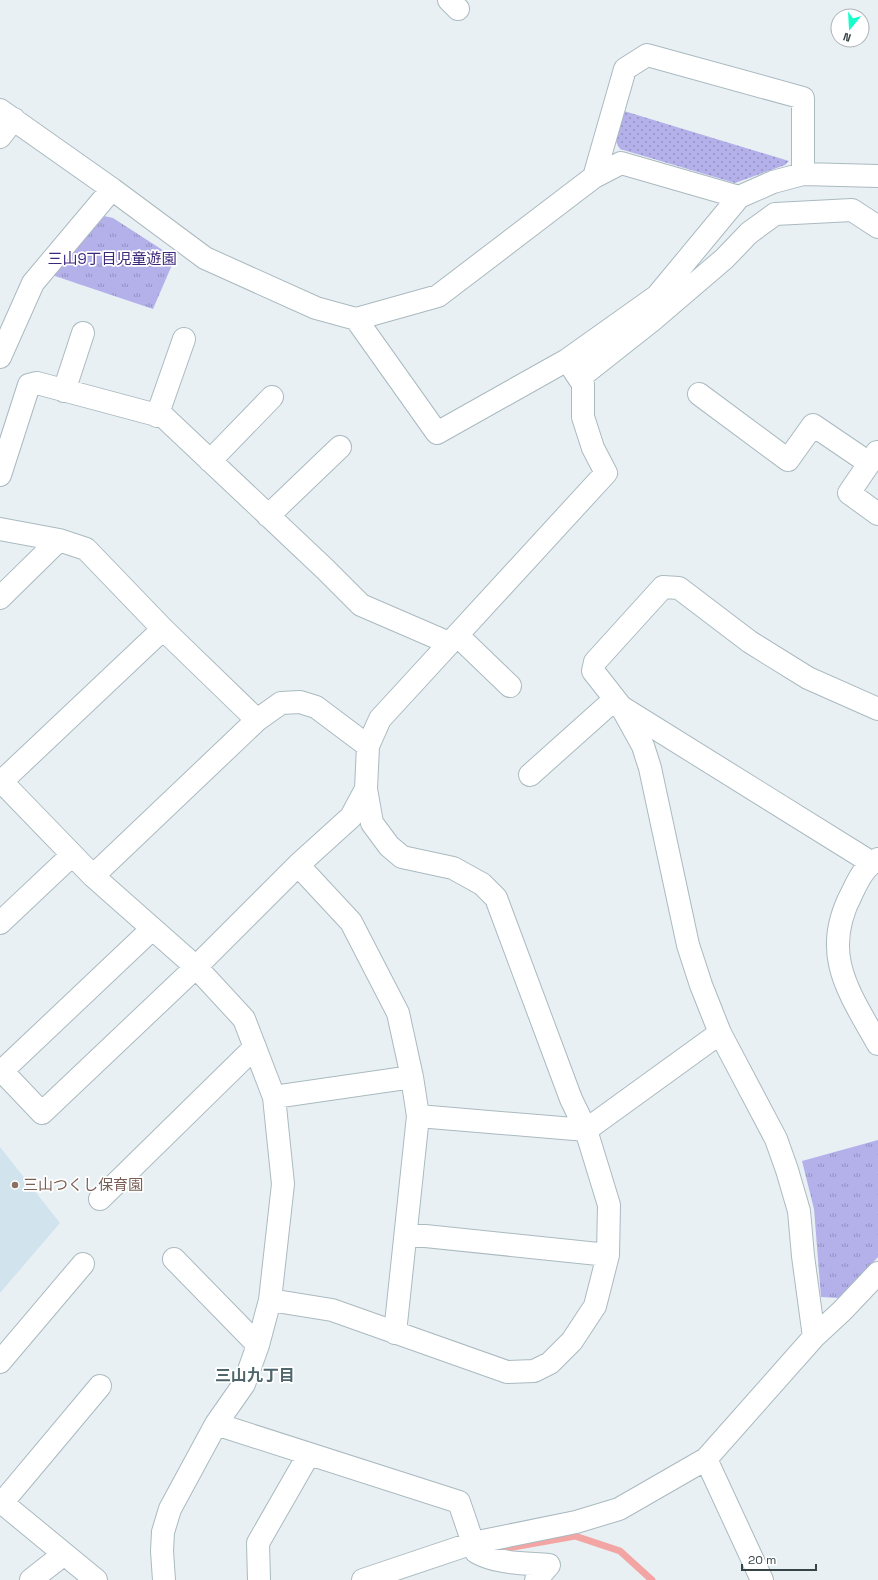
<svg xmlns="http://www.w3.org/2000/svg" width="878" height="1580" font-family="'Space Grotesk','Noto Sans JP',sans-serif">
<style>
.education{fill:#d1e4ee}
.grass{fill:url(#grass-dots)}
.park{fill:url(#park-tufts)}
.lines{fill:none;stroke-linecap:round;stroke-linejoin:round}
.stream{stroke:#f2a5a3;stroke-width:7}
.minor-casing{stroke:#aabac0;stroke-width:24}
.minor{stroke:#fff;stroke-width:22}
.education-dot{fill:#8d6e63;stroke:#fff;stroke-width:1.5}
.labels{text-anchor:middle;stroke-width:3.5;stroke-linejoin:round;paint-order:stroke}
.park-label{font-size:15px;fill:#3c277c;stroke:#fff}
.education-label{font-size:15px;fill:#785e54;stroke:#fff;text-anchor:start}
.neighbourhood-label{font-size:16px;font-weight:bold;fill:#4d656b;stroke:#fff}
</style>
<defs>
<pattern id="grass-dots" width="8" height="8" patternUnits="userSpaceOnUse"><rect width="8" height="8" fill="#b4b0ea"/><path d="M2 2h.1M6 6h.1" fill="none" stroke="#9391c0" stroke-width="1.8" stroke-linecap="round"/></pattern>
<pattern id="park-tufts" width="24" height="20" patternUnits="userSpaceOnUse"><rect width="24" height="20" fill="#b4b0ea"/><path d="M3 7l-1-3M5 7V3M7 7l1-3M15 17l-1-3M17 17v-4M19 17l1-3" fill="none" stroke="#9391c0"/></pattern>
</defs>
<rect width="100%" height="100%" fill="#e8f0f4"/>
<path class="education" d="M0 1147 60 1223 0 1293Z"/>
<path class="grass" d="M624 111 789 161 785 165 735 183 620 149 615 140Z"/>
<path class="park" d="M104 216 113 218 175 258 153 309 49 274Z
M878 1140V1257L840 1298 821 1297 814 1209 802 1161Z"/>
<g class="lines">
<path class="stream" d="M496 1550 575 1536 620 1551 652 1580"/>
<g class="minor-casing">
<path id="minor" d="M449 0 458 9
M0 110 112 189 205 258 316 308 356 319 438 296 594 177 621 163 739 197 773 182 803 174 878 176
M0 137 14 119
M594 177 625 69 647 55 803 98V174
M356 319 437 433 567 360 657 296 739 197
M0 357 33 283 112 189
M579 378 655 318 724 259 749 233 775 214 852 210 878 227
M64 391 83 333
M699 394 788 460 813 425 869 463
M157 416 184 339
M877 452 849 493 878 514
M210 461 272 397
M0 475 29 385 37 383 164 417 325 569 361 605 449 643
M268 516 340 447
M0 529 59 540 86 549 163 629 257 720
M0 598 59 540
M457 635 510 686
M623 708 872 863
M530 775 615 699
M0 780 93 876 196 967 244 1019 274 1097 283 1184 270 1300 258 1345 244 1384 216 1424 170 1509 163 1532 162 1551 164 1580
M0 783 163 629
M878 859C865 866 858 880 852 893 820 953 848 991 878 1044
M298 865 351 922 398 1013 412 1077 418 1116 395 1333
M93 876 257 720 281 703 300 702 316 707 368 746
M0 923 72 855
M152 929 2 1071 42 1113 196 967 298 865 351 817 366 789 368 746 380 719 606 473 593 448 583 417V384L567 360
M274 1097 412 1077
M418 1116 586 1130 720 1033
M100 1199 255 1047
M406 1234 608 1255
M174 1259 258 1345
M270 1300 332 1310 507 1372 534 1371 550 1363 572 1341 595 1306 608 1255 609 1205 586 1130 571 1099 496 898 482 884 453 868 402 857 389 846 372 823 366 789
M814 1337 803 1256 799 1211 787 1170 776 1139 720 1033 701 985 688 945 650 768 643 746 622 708 593 671 595 662 663 587 679 588 750 642 808 678 878 709
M0 1362 83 1264
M216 1424 459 1502 476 1552C497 1564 525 1563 549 1565L536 1580
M706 1459 762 1580
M0 1501 96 1580
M2 1503 100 1386
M31 1580 64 1554
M259 1580 258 1543 309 1454
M363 1580 473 1543 576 1522 619 1509 706 1459 814 1337 842 1311 878 1273"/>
</g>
<use href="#minor" class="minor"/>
</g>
<circle class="education-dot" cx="15" cy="1185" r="4"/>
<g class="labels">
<g class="park-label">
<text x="112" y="264">三山9丁目児童遊園</text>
</g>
<g class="education-label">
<text x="23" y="1190">三山つくし保育園</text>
</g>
<g class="neighbourhood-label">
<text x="255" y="1381">三山九丁目</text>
</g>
</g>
<g transform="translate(850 28) rotate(198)"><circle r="19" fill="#ffffff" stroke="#afb4b6"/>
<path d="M0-3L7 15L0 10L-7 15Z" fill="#14ffc9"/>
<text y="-6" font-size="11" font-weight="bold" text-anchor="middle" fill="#364448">N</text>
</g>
<path d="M742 1564v6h74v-6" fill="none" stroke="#364448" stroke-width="2"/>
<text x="748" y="1564" font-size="12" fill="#364448" stroke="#ffffff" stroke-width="3" paint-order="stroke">20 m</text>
</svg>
